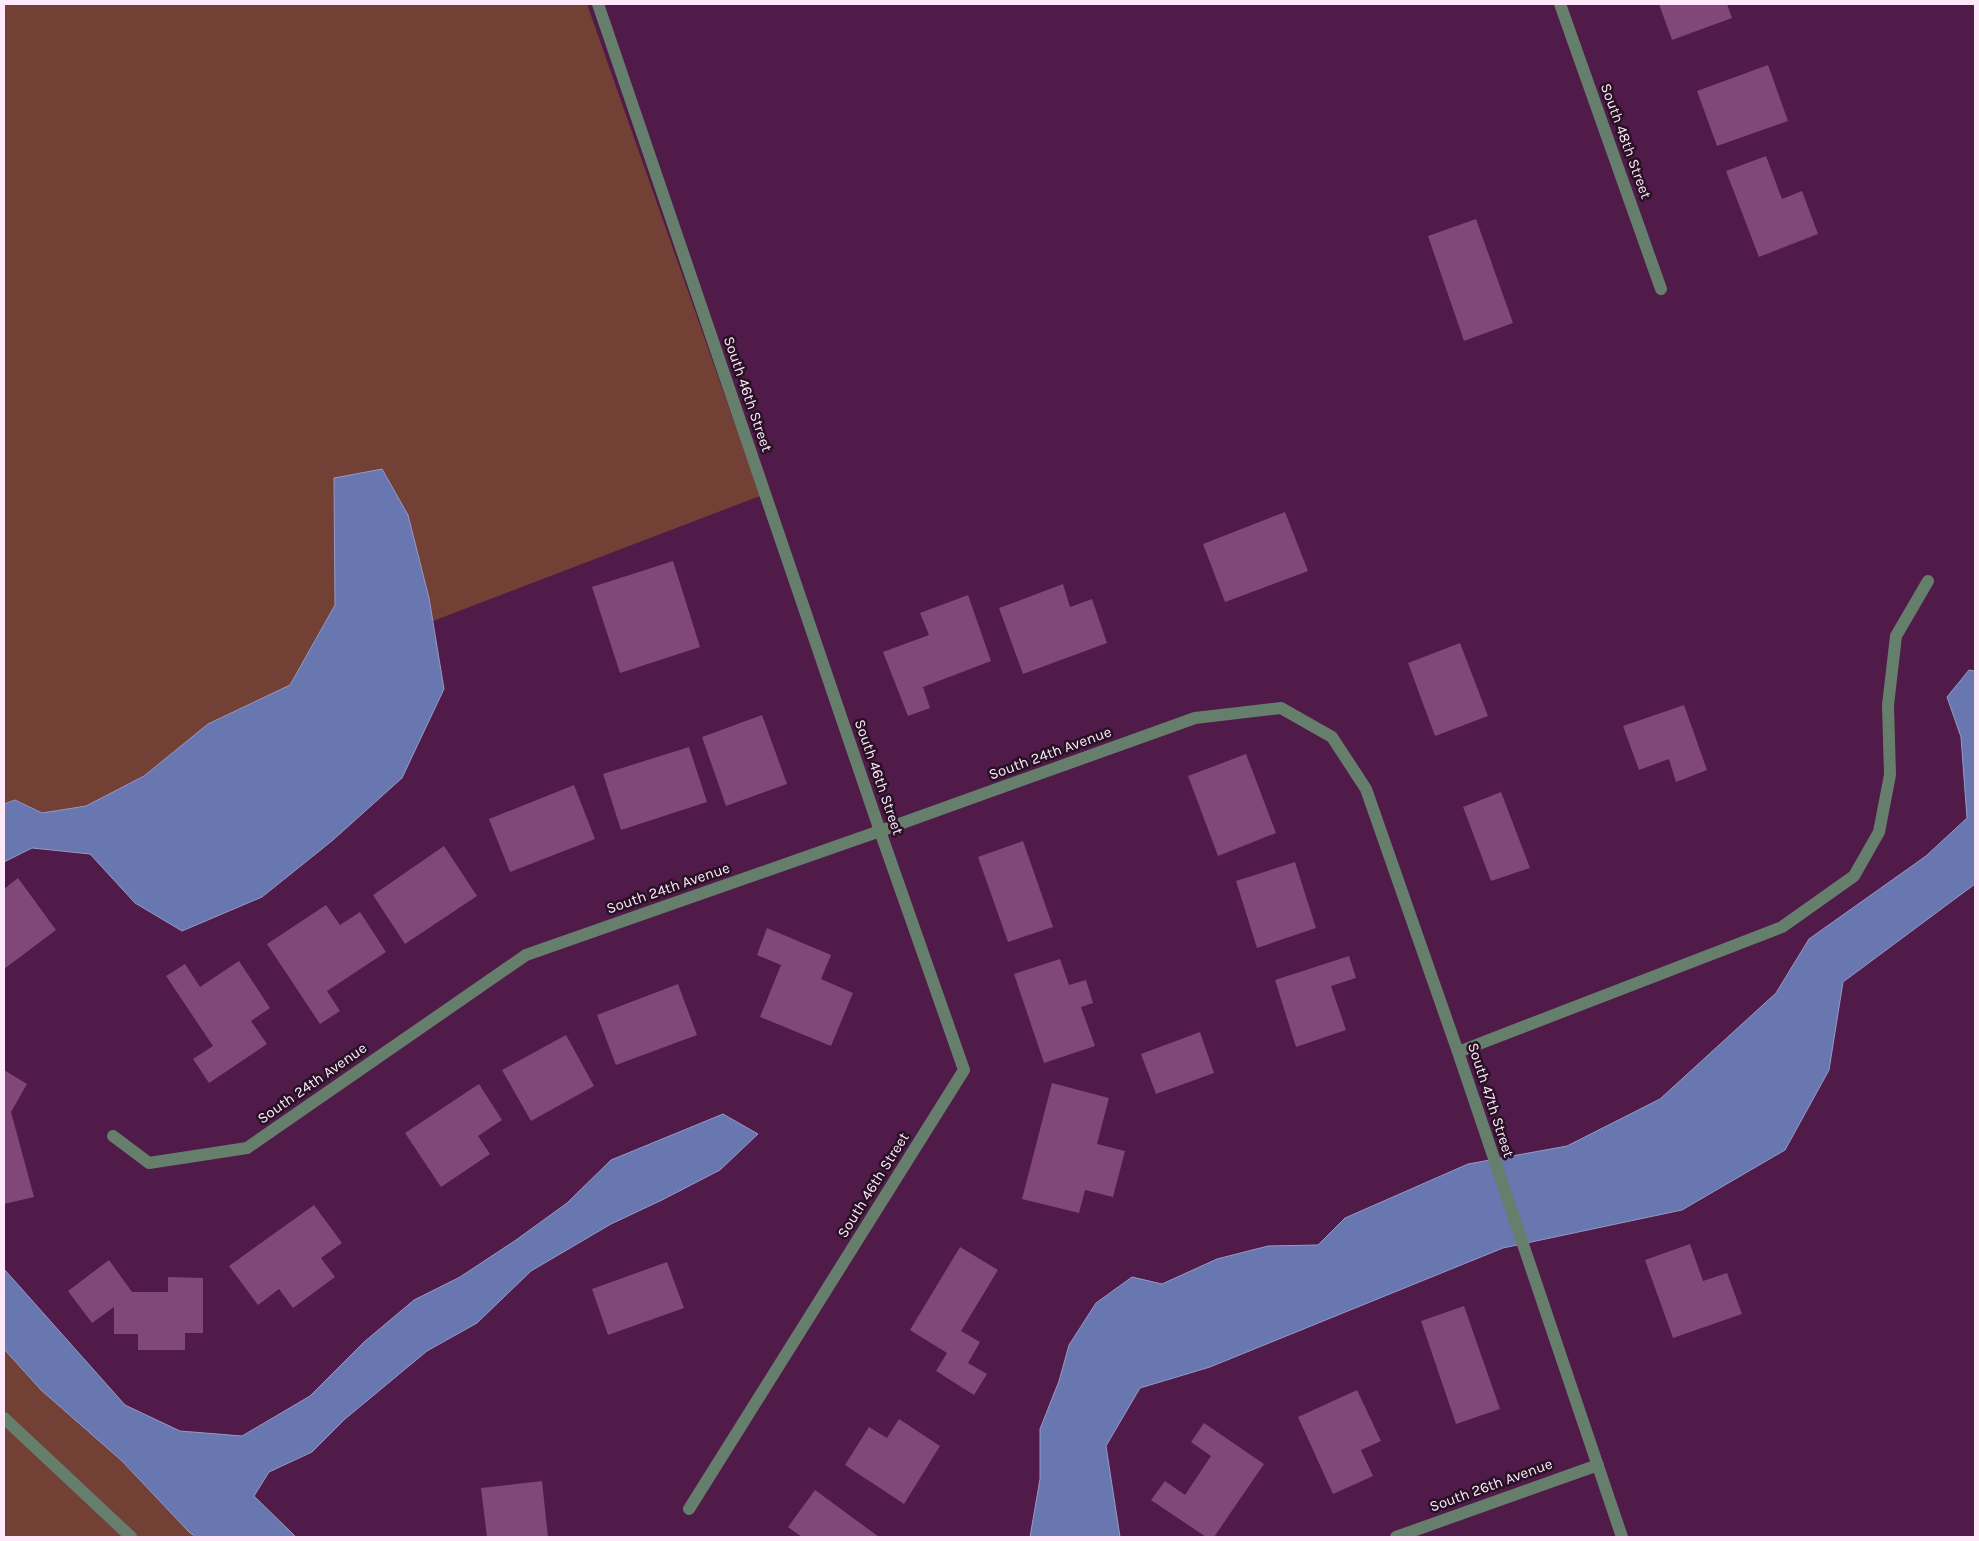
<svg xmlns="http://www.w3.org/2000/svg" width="1979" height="1541" font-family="Karla,sans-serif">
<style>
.green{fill:#724035}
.water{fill:#6977b0;stroke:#9699c6}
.building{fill:#814778}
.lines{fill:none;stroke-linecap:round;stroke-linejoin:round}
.minor{stroke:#667f6c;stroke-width:12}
.labels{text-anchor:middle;stroke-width:5;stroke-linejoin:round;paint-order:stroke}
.street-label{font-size:15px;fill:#fee9fa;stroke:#281125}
</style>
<rect width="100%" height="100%" fill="#501a49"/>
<path class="green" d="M4 4H587L760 496 433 621 335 555V605L290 685 208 724 144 776 86 806 42 813 15 800 4 804Z
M4 1349 41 1390 122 1461 189 1532 196 1537H4Z"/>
<path class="water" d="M382 469 408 515 429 598 444 689 402 778 333 840 262 897 182 931 135 903 90 854 32 848 4 862V804L15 800 42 813 86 806 144 776 208 724 290 685 335 605 334 478Z
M1969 670 1975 671V884L1843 982 1829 1070 1785 1150 1682 1210 1503 1248 1210 1367 1140 1388 1106 1446 1120 1537H1030L1040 1479V1429L1059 1381 1069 1345 1096 1303 1132 1277 1162 1284 1217 1259 1268 1246 1318 1245 1345 1218 1468 1164 1567 1146 1660 1099 1776 993 1809 939 1926 856 1967 818 1961 737 1947 697Z
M723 1114 758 1134 720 1170 662 1200 611 1224 531 1271 477 1323 427 1351 345 1419 312 1452 269 1472 254 1496 296 1537H196L189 1532 122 1461 41 1390 4 1349V1269L125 1405 180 1431 242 1436 310 1396 364 1342 414 1300 460 1277 516 1240 567 1203 611 1160Z"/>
<path class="building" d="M1659 4H1727L1732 18 1672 40Z
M1768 65 1788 121 1717 146 1697 91Z
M1766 156 1782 199 1802 191 1818 234 1759 257 1726 171Z
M1476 219 1513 323 1464 341 1428 236Z
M1285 512 1308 571 1225 602 1203 544Z
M673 561 700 647 620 673 592 587Z
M1063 584 1070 607 1092 599 1107 643 1023 674 999 608Z
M968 595 991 661 923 687 930 708 908 716 883 652 929 635 920 613Z
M1460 643 1488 716 1435 736 1408 663Z
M1684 705 1707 770 1676 782 1669 759 1639 770 1623 726Z
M762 715 787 784 726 806 702 737Z
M689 747 707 802 621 830 603 774Z
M1246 754 1276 833 1218 856 1188 776Z
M574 785 595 839 510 872 489 819Z
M1501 792 1530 868 1491 881 1463 807Z
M1023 841 1053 927 1008 942 978 857Z
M444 846 477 896 405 944 373 895Z
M1295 862 1316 928 1257 948 1236 881Z
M18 878 56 930 4 969V889Z
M326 905 340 925 360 912 386 952 327 991 340 1011 320 1024 267 944Z
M767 928 831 955 821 979 853 993 831 1046 760 1017 781 965 757 955Z
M1349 956 1356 978 1331 986 1346 1030 1296 1047 1275 980Z
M1060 959 1069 985 1086 980 1093 1003 1081 1007 1095 1046 1044 1063 1014 974Z
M239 961 270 1008 251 1021 267 1044 209 1083 193 1059 213 1046 166 976 185 964 200 987Z
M678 984 697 1035 616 1065 597 1015Z
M1200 1032 1214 1073 1156 1094 1141 1054Z
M566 1035 594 1086 531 1121 502 1070Z
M4 1070 27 1084 11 1112 34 1197 4 1204Z
M1052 1083 1109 1098 1097 1144 1125 1151 1113 1197 1085 1190 1079 1213 1022 1199Z
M479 1084 502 1120 478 1136 490 1154 441 1187 405 1133Z
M314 1205 342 1243 321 1258 335 1277 293 1308 279 1289 258 1305 229 1266Z
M1690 1244 1703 1281 1727 1273 1742 1314 1673 1338 1645 1260Z
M960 1247 998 1270 961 1331 980 1342 968 1363 987 1374 974 1395 936 1371 947 1353 910 1330Z
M109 1260 132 1292H168V1277L203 1278V1333H185V1350H138V1334H114V1307L92 1323 68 1291Z
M667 1262 684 1308 608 1335 592 1289Z
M1464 1306 1500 1409 1456 1424 1421 1321Z
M1357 1390 1381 1441 1361 1450 1373 1476 1333 1494 1298 1417Z
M899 1419 940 1446 904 1504 845 1465 869 1427 887 1438Z
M1204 1423 1264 1464 1214 1537H1206L1151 1500 1165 1481 1185 1495 1211 1456 1191 1442Z
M542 1481 548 1537H487L481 1488Z
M815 1490 879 1537H802L788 1527Z"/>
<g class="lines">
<path class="minor" d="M598 4 880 831 964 1070 689 1509
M1560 4 1661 289
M1458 1052 1782 927 1854 876 1879 832 1890 775 1888 705 1896 636 1928 581
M113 1136 149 1163 247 1148 526 955 880 831 1195 718 1281 708 1332 737 1366 789 1458 1052 1622 1537
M4 1418 131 1537
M1396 1537 1598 1465"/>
</g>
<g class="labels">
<g class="street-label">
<text transform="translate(1626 141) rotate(70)" y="5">South 48th Street</text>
<text transform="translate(748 394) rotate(71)" y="5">South 46th Street</text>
<text transform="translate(1050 753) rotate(-20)" y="5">South 24th Avenue</text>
<text transform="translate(879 777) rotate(71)" y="5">South 46th Street</text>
<text transform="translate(668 888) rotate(-19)" y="5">South 24th Avenue</text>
<text transform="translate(312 1083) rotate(-35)" y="5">South 24th Avenue</text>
<text transform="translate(1491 1100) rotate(72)" y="5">South 47th Street</text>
<text transform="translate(873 1185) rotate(-58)" y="5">South 46th Street</text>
<text transform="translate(1491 1485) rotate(-20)" y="5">South 26th Avenue</text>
</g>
</g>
<rect width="1979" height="1541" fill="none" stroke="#fee9fa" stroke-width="10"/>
</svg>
